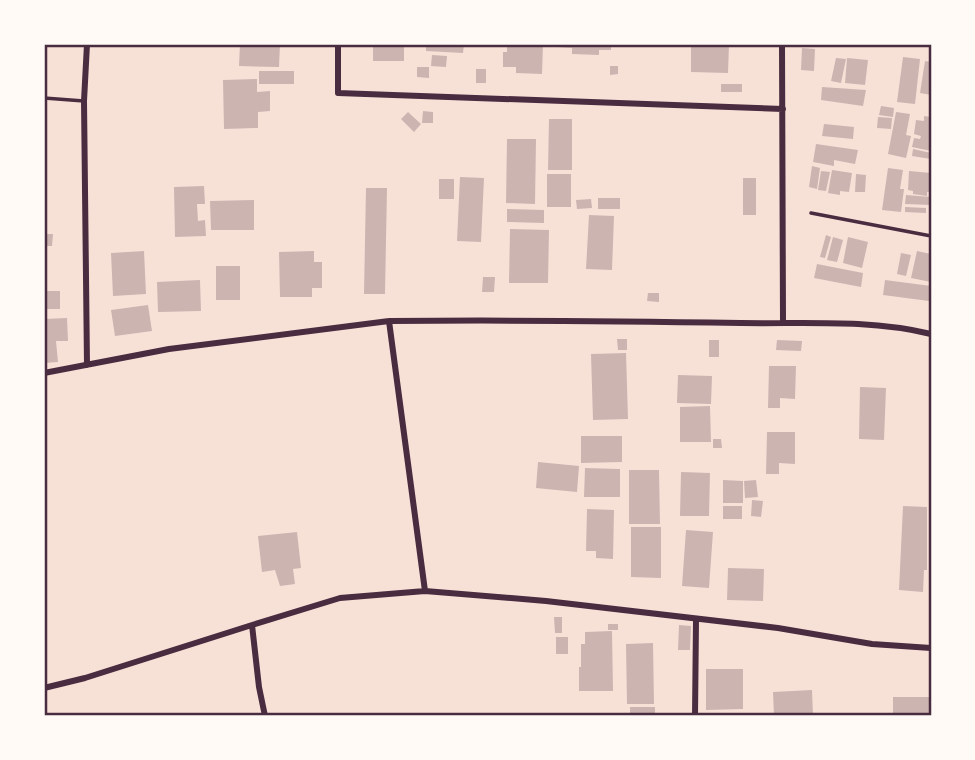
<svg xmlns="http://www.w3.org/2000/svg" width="975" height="760" font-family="'Archivo Narrow',sans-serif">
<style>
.building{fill:#ccb4b1}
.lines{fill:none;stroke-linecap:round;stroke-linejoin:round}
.service{stroke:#4a2c40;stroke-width:3.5}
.minor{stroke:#4a2c40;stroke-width:6}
.neatline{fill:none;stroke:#4a2c40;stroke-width:2.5}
</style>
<rect width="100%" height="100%" fill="#f7e1d7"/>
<path class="building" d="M240 44H280L279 67 239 66Z
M373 44H404V61H373Z
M426 44H464L463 53 426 51Z
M507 44H543L542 74 516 73V67H503V52H507Z
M557 44H611V50H599V55L572 54V48L557 47Z
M691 44H729L728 73 691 72Z
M802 48 815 49 814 71 801 70Z
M432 55 447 56 446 67 431 66Z
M903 57 920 59 915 104 897 102Z
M836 58 846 59 841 83 831 81Z
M847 58 868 60 865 85 845 83Z
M925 61 931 62V95L920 93Z
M610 66H618V74L610 75Z
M417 67H429V78L417 77Z
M476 69H486V83H476Z
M259 71H294V84H259Z
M257 79V92L270 91V111L258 112V128L224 129 223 80Z
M721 84H742V92H721Z
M822 87 866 90 863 106 821 100Z
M881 106 894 108 893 117 879 115Z
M423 111 433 112V123H422Z
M408 112 421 124 414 132 401 119Z
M896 112 910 114 906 135 911 136 906 158 888 154Z
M924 116 931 117V151L912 147 914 138 920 139 921 136 914 134 916 120 924 121Z
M878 117 892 118 891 129 877 128Z
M549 119H572V170H548Z
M824 124 854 127 853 139 822 136Z
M507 139H536L535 204 506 203Z
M816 144 858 150 855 164 834 160V166L813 162Z
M913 149 931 153V159L912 156Z
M812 166 820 168 817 189 809 187Z
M888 168 903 170 900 189H904L901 212 882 210Z
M832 170 852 173 849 192 840 191V195L828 193Z
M821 171 830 172 826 191 818 190Z
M909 171 931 173 930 192H927V196L913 194V191L908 190Z
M547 174H571V207H547Z
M856 174 866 175 865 192H855Z
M460 177 484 178 481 242 457 241Z
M743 178H756V215H743Z
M439 179H454V199H439Z
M204 186 205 204H197L198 221 205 220 206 236 175 237 174 187Z
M366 188H387L385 294H364Z
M906 195 931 197V205L905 204Z
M598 198H620V209H598Z
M591 199 592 208 577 209 576 200Z
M254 200V230H211L210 201Z
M905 207 926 208V213L905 212Z
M507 209 544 210V223L507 222Z
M589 215 614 216 612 270 586 269Z
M510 229 549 230 548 283H509Z
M44 234H53L52 246H44Z
M826 235 831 237 825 258 820 257Z
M833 237 843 240 837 262 827 260Z
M848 237 868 242 862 268 843 263Z
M144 251 146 294 113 296 111 253Z
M314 251V262H322V288H312V297H280L279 252Z
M917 251 931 254V282L911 278Z
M901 253 911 255 906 276 897 274Z
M817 264 863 273 861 287 814 278Z
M216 266H240V300H216Z
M483 277H495L494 292H482Z
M200 280 201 311 158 312 157 282Z
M885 280 931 286 929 301 883 295Z
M44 291H60V309H44Z
M648 293H659V302L647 301Z
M148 305 152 331 115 336 111 310Z
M67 318 68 341H56L58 362 44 363V319Z
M617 339H627V350H618Z
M709 340H719V357H709Z
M777 340 802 341 801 351 776 350Z
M626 353 628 419 593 420 591 354Z
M769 366H796L795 399 780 398V408H768Z
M678 375 712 376 711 404 677 403Z
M860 387 886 388 884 440 859 439Z
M710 406 711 442H680V407Z
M767 432H795V464L779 463V474H766Z
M581 436H622V462L581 463Z
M713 439H721L722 448H713Z
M538 462 579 466 577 492 536 488Z
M585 468 620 469V497H584Z
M629 470H659L660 524H629Z
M681 472 710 473 709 516H680Z
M723 480 743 481V503H723Z
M756 480 758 497 745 498 744 481Z
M752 500 763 501 761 517 751 516Z
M723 506H742V519H723Z
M903 506 927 507V570H924L923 592 899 590Z
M587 509 614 510 613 559 596 558V551H586Z
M631 527H661V578L631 577Z
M686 530 713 532 709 588 682 586Z
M297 532 301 568 293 569 295 584 280 586 275 570 262 572 258 536Z
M728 568 764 569 763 601 727 600Z
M554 617H562V633H555Z
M608 624H618V630H608Z
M679 625 691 626 690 650H678Z
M612 631 613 691H579V667H581V644H585V632Z
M556 637H568V654H556Z
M653 643 654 704H627L626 644Z
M706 669H743V709L706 710Z
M812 690 813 716H774L773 692Z
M893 697H931V716H893Z
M630 707H655V716H630Z"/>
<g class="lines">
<path class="service" d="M44 98 84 101
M811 213 931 236"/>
<path class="minor" d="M87 44 84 101 87 365
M338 44V93L783 109
M782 44 783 323
M44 373 169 349 389 321
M425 591 389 321C506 320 623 321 741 323 805 324 868 319 931 334
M44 688 85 678 252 625
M265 716 259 687 252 625 340 598 425 591 546 601 778 628 872 644 931 648
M695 716 696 620"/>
</g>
<rect width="975" height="760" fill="none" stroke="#fffaf5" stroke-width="91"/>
<rect x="46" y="46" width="884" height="668" class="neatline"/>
</svg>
